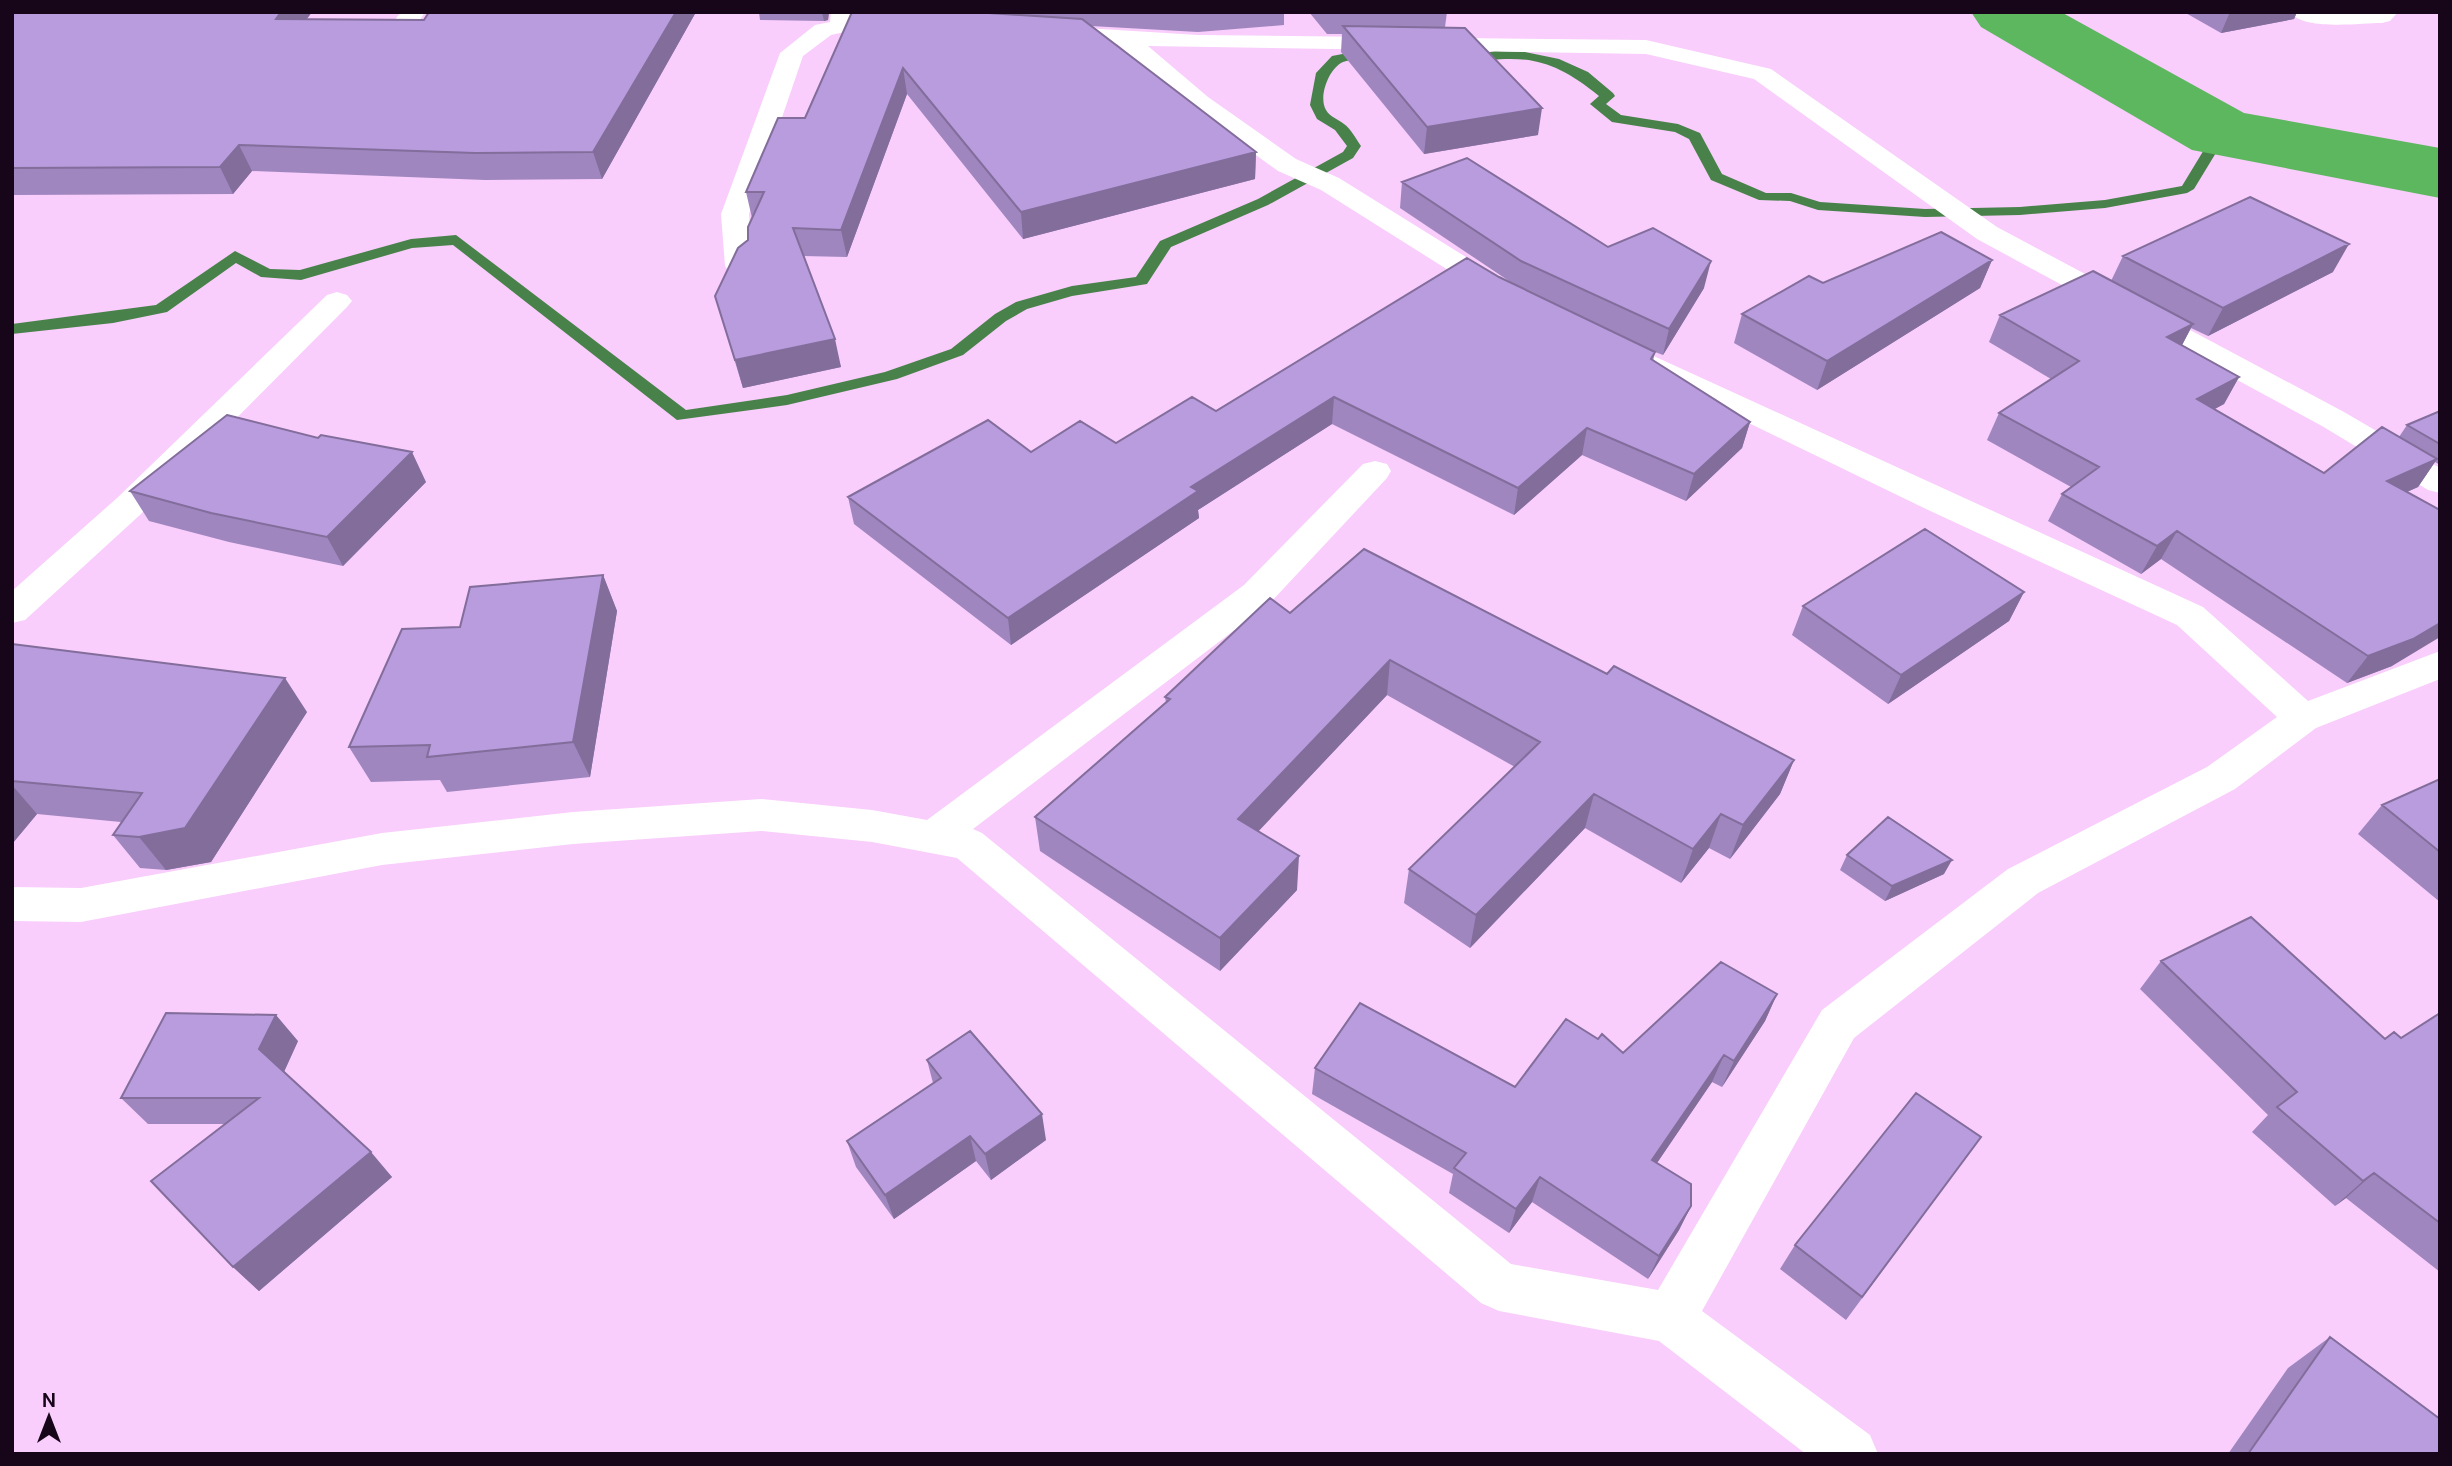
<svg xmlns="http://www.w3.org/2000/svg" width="2452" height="1466" font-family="'DM Sans',sans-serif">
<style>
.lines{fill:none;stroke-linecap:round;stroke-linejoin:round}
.stream{fill:#48824a;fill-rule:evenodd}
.river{fill:#5db75f;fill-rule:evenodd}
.minor{fill:#fff;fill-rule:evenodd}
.wall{fill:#9f86bf}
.shaded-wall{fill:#826d9b}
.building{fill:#b99cde;stroke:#826d9b;stroke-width:2}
</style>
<rect width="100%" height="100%" fill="#f9cdfc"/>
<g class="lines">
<path class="stream" d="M1358 51 1381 57C1371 65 1355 57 1343 62 1329 68 1318 97 1326 110 1330 117 1338 119 1344 124 1351 129 1356 139 1361 146L1353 158 1268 205 1171 247 1147 284 1072 296 1027 309 1006 321 963 355 897 379 787 405 677 420 453 245 412 248 301 280 261 277 236 263 167 312 113 323 12 334V324L156 305 235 251 270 269 300 270 411 239 456 235 686 410 787 395 885 372 951 349 995 314 1016 302 1072 286 1136 277 1160 241 1258 199 1343 152 1347 146 1335 130 1317 119 1310 105 1316 73 1332 56Z
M1495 51 1525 52 1559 59 1588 72 1613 93 1615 96 1606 104 1621 115 1678 124 1700 133 1722 174 1766 193H1791L1820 202 1925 209 2020 207 2105 200 2182 186 2216 130 2228 133 2194 189 2187 193 2105 208 2020 215 1925 217 1818 210 1790 201 1759 200 1711 180 1689 139 1675 132 1612 122 1590 104 1599 96C1552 58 1524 53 1464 64L1457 60Z"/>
<path class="river" d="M1971 12H2061L2244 113 2440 148V198L2192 150 1981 27Z"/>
<path class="minor" d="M401 12H425C417 25 410 35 394 31L390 26Z
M831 12H853L849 31 831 35 803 56 749 214 753 266 749 272 739 275 729 272 725 266 721 214 780 53 815 25 830 22Z
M2290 12H2398L2390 21 2382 23C2360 23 2303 31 2290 12Z
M1053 26 1198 35 1646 40 1771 69 1997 227 2344 412 2440 468V493L2428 490 2322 426 1977 239 1754 79 1646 54 1148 46 1208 97 1296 159 1339 178 1511 285 1515 291 1511 297 1501 300 1491 297 1321 190 1278 171 1190 107 1117 44 1045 38 1041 33 1045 28Z
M337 292 347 295 352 301 347 307 141 514 25 620 12 623V591L117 498 327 295Z
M1634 347 2203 607 2308 701 2440 651V679L2316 728 2235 789 2038 893 1854 1038 1702 1311 1870 1435 1878 1454H1806L1659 1341 1499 1311 1481 1303 957 858 872 842 761 831 573 844 382 865 81 922 12 921V887L81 888 382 833 573 812 761 799 872 810 927 820 1244 585 1363 464 1375 461 1387 464 1391 471 1387 478 1270 603 973 829 982 833 1511 1264 1658 1290 1822 1010 2008 869 2207 767 2277 717 2177 625 1926 509 1623 362 1619 356 1623 350Z"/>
</g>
<path class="wall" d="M12 12H312L307 19 424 20 696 12 602 179 485 180 252 171 233 194 12 195Z
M759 12H829L828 20 824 21 760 20Z
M852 12H1284V25L1198 32 1091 26 1256 152 1255 179 1023 239 907 94 847 257 803 256 841 367 743 388 715 296 748 240 752 218 746 192 805 118Z
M1309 12H1447L1445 27 1538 135 1424 154 1341 52 1342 34H1327Z
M2184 12H2297L2294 19 2221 33Z
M1402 182 1608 247 1704 288 1663 355 1655 352 1653 361 1750 422 1742 448 1686 501 1582 455 1514 515 1332 424 1198 510 1199 518 1011 645 854 524 848 497 1031 452 1116 443 1216 411 1499 277 1515 285 1400 208Z
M2123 256 2333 272 2208 336 2191 328 2182 345 2239 377 2224 404 2214 409 2324 473 2399 437 2407 425 2440 411V465L2435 462 2418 487 2407 492 2392 666 2347 683 2161 559 2141 574 2048 521 2062 494 2071 487 1987 440 1999 413 2051 379 1989 342 2000 315 2111 281Z
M1992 260 1980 288 1817 390 1734 343 1742 314Z
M426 482 343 566 229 542 149 521 130 491Z
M603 575 617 611 590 777 447 792 440 780 371 782 349 747 460 627Z
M2024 592 2009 621 1888 704 1792 635 1803 606Z
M1290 613 1607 674 1794 760 1780 794 1730 859 1709 848 1681 883 1585 828 1470 948 1404 903 1409 869 1515 767 1387 695 1258 831 1297 890 1220 971 1040 851 1035 817 1166 703 1165 697Z
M12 644 307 712 211 862 166 870 140 868 113 835 121 822 37 814 12 844Z
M2440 779V902L2358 834 2382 805Z
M1847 855 1944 874 1885 901 1840 870Z
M2161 961 2385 1039 2401 1038 2440 1013V1272L2346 1198 2335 1206 2252 1132 2268 1115 2140 989Z
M1777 994 1765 1021 1722 1087 1712 1082 1657 1163 1691 1206 1679 1230 1648 1279 1532 1202 1509 1233 1449 1193 1453 1174 1312 1094 1315 1068 1515 1087 1598 1039 1623 1053Z
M298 1041 284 1072 392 1177 259 1291 233 1267 225 1124H148L121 1098Z
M927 1060 1046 1140 991 1180 976 1161 894 1219 856 1167 847 1141 933 1083Z
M1981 1137 1846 1320 1780 1269 1795 1245Z
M2330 1337 2440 1454H2228L2288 1368Z"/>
<path class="shaded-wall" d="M281 12H312L287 44 276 19Z
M676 12H696L602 179 593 152Z
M822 12H829L828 20 824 21Z
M2230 12H2297L2294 19 2221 33Z
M903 68 907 94 847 257 841 230Z
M1542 108 1538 135 1424 154 1427 127Z
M239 145 252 171 233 194 220 167Z
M1256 152 1255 179 1023 239 1021 212Z
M2349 244 2333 272 2208 336 2223 308Z
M1992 260 1980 288 1817 390 1827 361Z
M1711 261 1704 288 1663 355 1669 329Z
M2193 324 2179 351 2167 337Z
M835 339 841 367 743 388 735 360Z
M2239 377 2224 404 2182 427 2197 399Z
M1334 397 1332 424 1198 510 1199 518 1011 645 1008 618 1191 487Z
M1750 422 1742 448 1686 501 1694 474Z
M1587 428 1582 455 1514 515 1518 488Z
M412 452 426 482 343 566 327 537Z
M2437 459 2418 487 2368 509 2387 481Z
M2177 531 2161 559 2141 574 2157 546Z
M603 575 617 611 590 777 573 742Z
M2024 592 2009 621 1888 704 1901 675Z
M2440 623V637L2392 666 2347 683 2368 656Z
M1390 660 1387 695 1238 853V819Z
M285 678 307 712 211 862 166 870 139 837Z
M1794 760 1780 794 1730 859 1743 825Z
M12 785 37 814 12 844Z
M1594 794 1585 828 1470 948 1476 915Z
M1721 814 1709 848 1681 883 1693 849Z
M1299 856 1297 890 1220 971V938Z
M1952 860 1944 874 1885 901 1892 886Z
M1777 994 1765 1021 1722 1087 1734 1061Z
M276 1015 298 1041 282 1076 259 1049Z
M1724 1055 1712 1082 1642 1185 1652 1160Z
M1042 1114 1046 1140 991 1180 985 1154Z
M970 1136 976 1161 894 1219 885 1195Z
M371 1152 392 1177 259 1291 233 1267Z
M2374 1173 2346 1198 2335 1206 2363 1181Z
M1540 1177 1532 1202 1509 1233 1516 1209Z
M1691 1206 1679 1230 1648 1279 1659 1256Z"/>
<path class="building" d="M12 12H281L276 19 424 20 429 12H676L593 152 475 153 239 145 220 167 12 168Z
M852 12H973L1082 19 1256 152 1021 212 903 68 841 230 793 228 835 339 735 360 715 296 738 248 748 240V227L764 192H746L778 118H805Z
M1343 26 1465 28 1542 108 1427 127Z
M1467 158 1608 247 1653 228 1711 261 1669 329 1521 261 1402 182Z
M2250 197 2349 244 2223 308 2123 256Z
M1941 232 1992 260 1827 361 1742 314 1809 276 1823 283Z
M1467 258 1499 277 1655 352 1651 359 1750 422 1694 474 1587 428 1518 488 1334 397 1191 487 1198 491 1008 618 848 497 988 420 1031 452 1080 421 1116 443 1192 397 1216 411Z
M2093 271 2193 324 2167 337 2239 377 2197 399 2324 473 2382 427 2437 459 2387 481 2440 510V623L2413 639 2368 656 2177 531 2157 546 2062 494 2099 467 1999 413 2079 361 2000 315Z
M2440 411V444L2407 425Z
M227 415 318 438 321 435 412 452 327 537 211 513 130 491Z
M1925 529 2024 592 1901 675 1803 606Z
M1364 549 1607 674 1614 666 1794 760 1743 825 1721 814 1693 849 1594 794 1476 915 1409 869 1540 742 1390 660 1238 819 1299 856 1220 938 1035 817 1170 699 1165 697 1270 598 1290 613Z
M603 575 573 742 427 757 430 745 349 747 402 629 460 627 470 587Z
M12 644 285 678 185 828 139 837 113 835 142 793 12 781Z
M2440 779V852L2382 805Z
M1888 817 1952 860 1892 886 1847 855Z
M2251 917 2385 1039 2394 1032 2401 1038 2440 1013V1223L2374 1173 2363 1181 2277 1107 2297 1092 2161 961Z
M1721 962 1777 994 1734 1061 1724 1055 1652 1160 1691 1184V1206L1659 1256 1540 1177 1516 1209 1454 1168 1466 1153 1315 1068 1360 1003 1515 1087 1566 1019 1598 1039 1602 1034 1623 1053Z
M166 1013 276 1015 259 1049 371 1152 233 1267 151 1181 259 1098H121Z
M970 1031 1042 1114 985 1154 970 1136 885 1195 847 1141 941 1078 927 1060Z
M1916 1093 1981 1137 1862 1297 1795 1245Z
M2330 1337 2440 1419V1454H2248Z"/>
<rect width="2452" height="1466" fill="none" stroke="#170519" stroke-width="28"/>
<g transform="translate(49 1417)" stroke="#f9cdfc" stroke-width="5" paint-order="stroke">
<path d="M0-5L12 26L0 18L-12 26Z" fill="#170519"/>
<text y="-10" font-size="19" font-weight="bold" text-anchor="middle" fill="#170519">N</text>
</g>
</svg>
